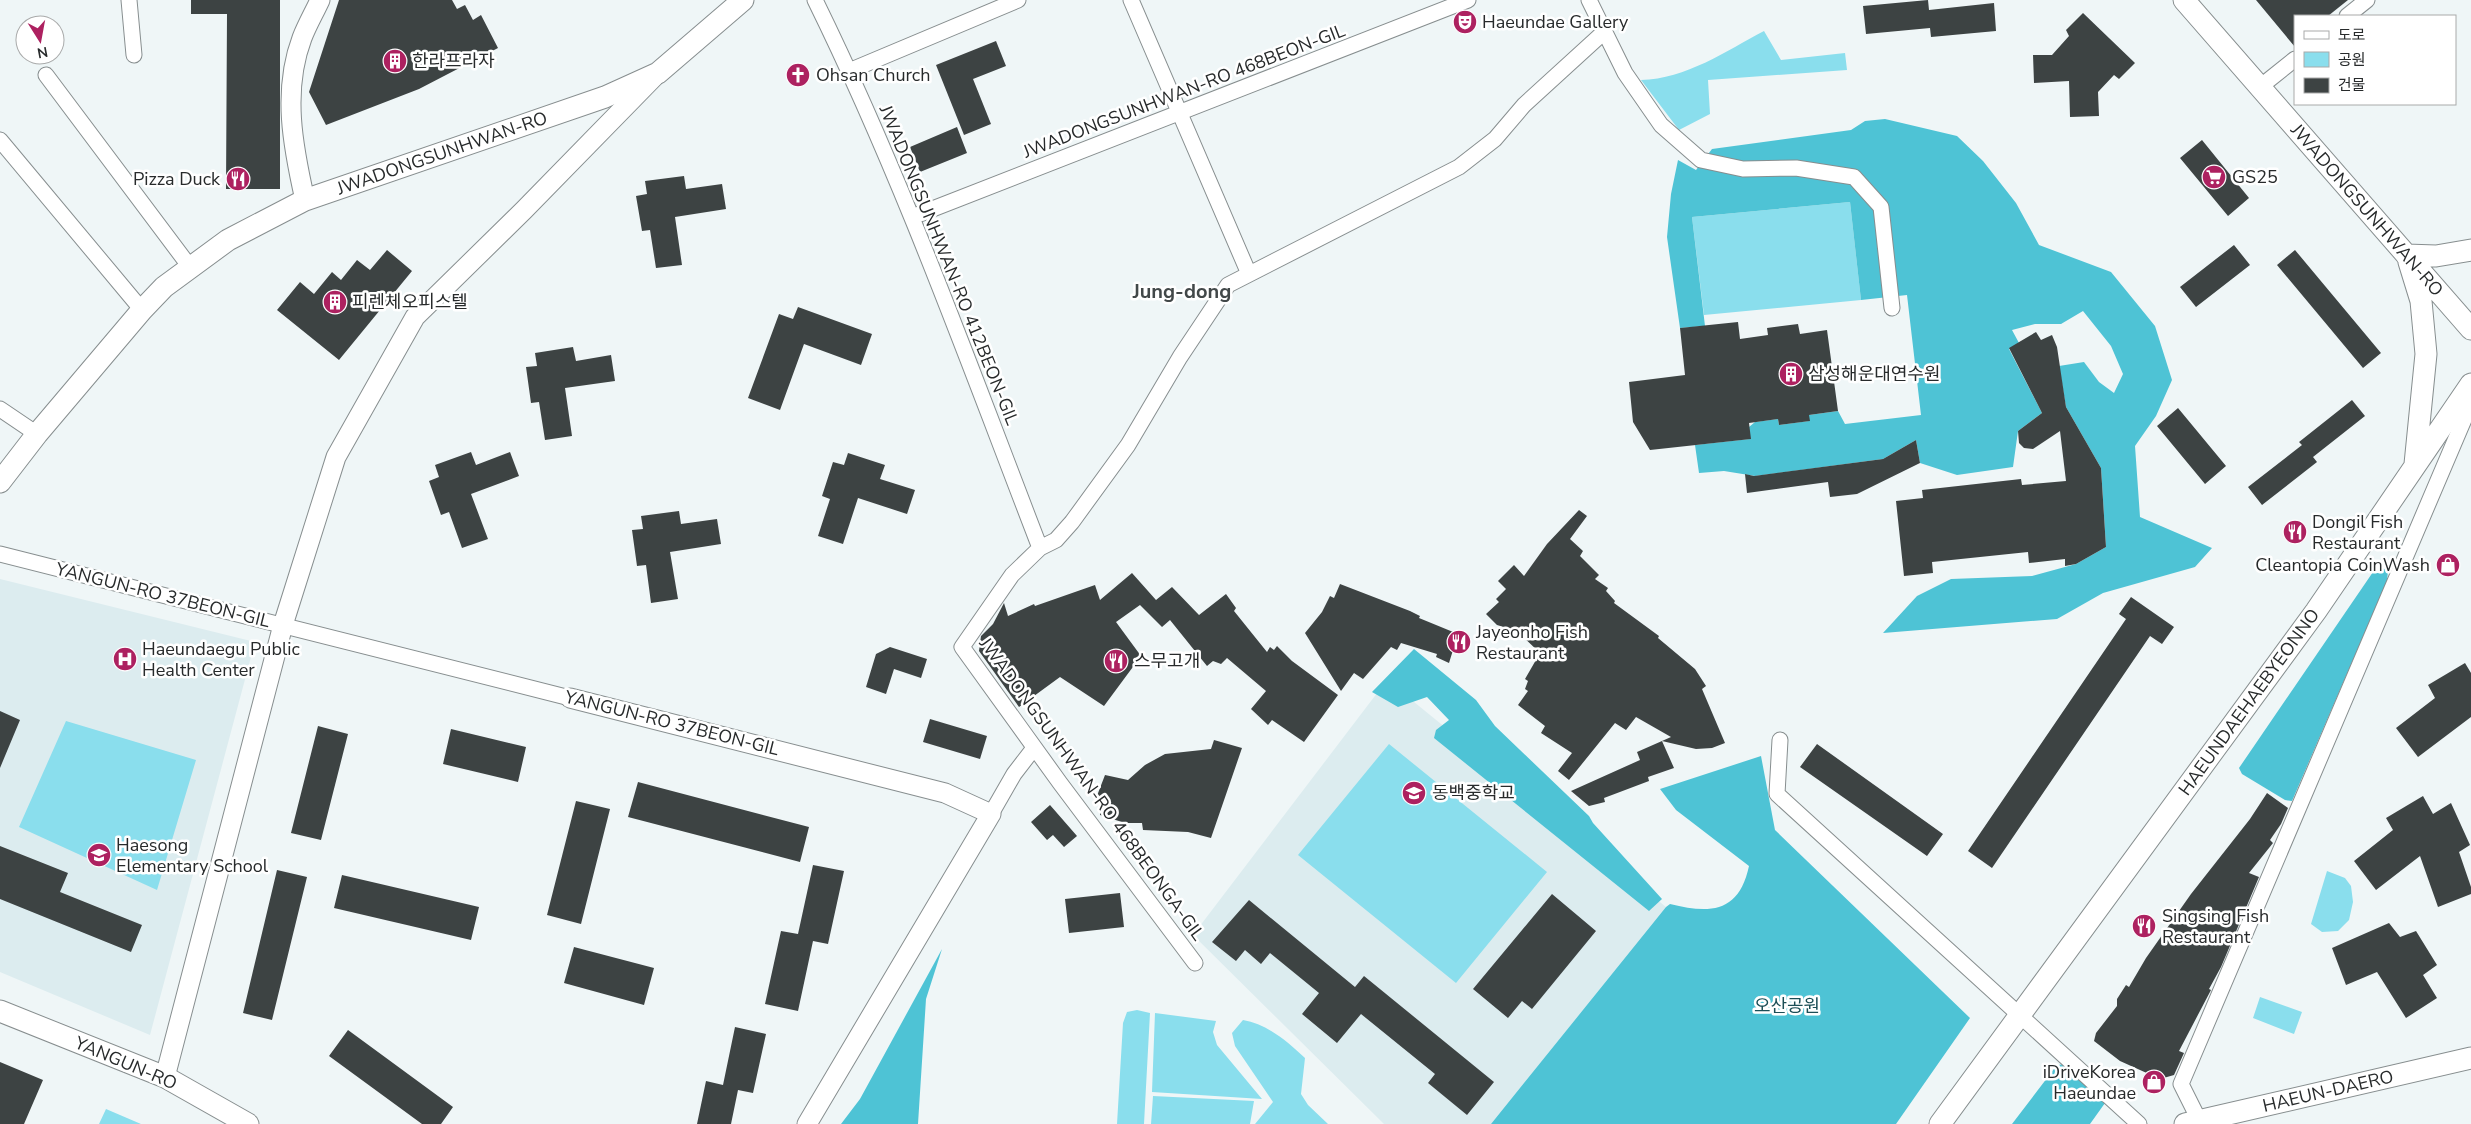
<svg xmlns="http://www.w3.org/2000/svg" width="2471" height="1124" font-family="'Nunito Sans','Noto Sans KR',sans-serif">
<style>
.built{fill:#dcecef}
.green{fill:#8adeed}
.forest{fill:#4ec3d5}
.building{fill:#3d4343}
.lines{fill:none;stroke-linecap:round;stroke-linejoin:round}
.minor-casing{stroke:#878e8f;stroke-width:17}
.tertiary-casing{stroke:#878e8f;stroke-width:21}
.secondary-casing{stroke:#878e8f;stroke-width:23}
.minor{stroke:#fff;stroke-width:15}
.tertiary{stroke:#fff;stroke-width:19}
.secondary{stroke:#fff;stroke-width:21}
.labels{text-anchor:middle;stroke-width:5;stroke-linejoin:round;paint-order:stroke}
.poi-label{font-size:18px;fill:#272a2b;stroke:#fff;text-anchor:start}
.street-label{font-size:18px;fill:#272a2b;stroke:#fff}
.park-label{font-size:18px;fill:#1b4e56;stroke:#fff}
.quarter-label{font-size:20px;font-weight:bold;fill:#424849;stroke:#fff}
</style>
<rect width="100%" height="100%" fill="#eff6f7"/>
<path class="built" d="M0 579 255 642 150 1035 0 972Z
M1387 680 1666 907 1491 1124H1384L1193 935Z"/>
<path class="green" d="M1764 31 1781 60 1845 53 1847 70 1708 80 1710 114 1679 130 1641 80C1686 79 1726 51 1764 31Z
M1850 202 1861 300 1704 315 1692 217Z
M66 721 196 760 157 890 19 827Z
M1389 744 1547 872 1456 983 1298 855Z
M2327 871 2345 878 2351 886 2353 902 2349 920 2338 931 2322 932 2311 924Z
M2260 997 2302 1012 2294 1034 2253 1018Z
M1137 1010 1150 1013 1144 1124H1117L1123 1023 1127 1012Z
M1155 1013 1216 1021 1213 1032 1217 1045 1262 1099 1152 1092Z
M1243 1020C1267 1024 1287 1041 1305 1058L1301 1094 1308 1105 1328 1124H1255L1273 1102 1235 1046 1232 1033Z
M1153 1096 1254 1101 1250 1124H1151Z
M106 1109 141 1124H99Z"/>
<path class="forest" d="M1885 119 1957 136 1983 161 2016 203 2039 245 2111 272 2155 326 2172 380 2156 416 2135 446 2140 517 2212 548 2195 567 2103 593 2057 619 1883 633 1917 596 1951 579 2032 576 2076 564 2106 547 2101 468 2066 407 2059 366 2084 362 2099 382 2114 393 2123 374 2111 346 2083 311 2061 324H2035L2012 330 2019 343 2009 349 2042 413 2018 431 2013 467 1957 475 1920 463 1916 440 1883 459 1755 476 1724 471 1699 473 1695 445 1750 439 1749 427 1755 422 1778 419 1779 425 1809 421V415L1838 411 1845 424 1921 415 1907 295 1861 300 1850 202 1692 217 1705 326 1680 328 1667 237 1671 194 1678 160 1696 170 1712 149 1851 130 1865 121Z
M2383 568 2388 571 2387 581 2292 801 2285 800 2242 774 2239 768 2373 572Z
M1414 649 1476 700 1495 726 1589 816 1593 823 1662 899 1649 911 1434 738 1436 730 1449 720 1427 697 1398 707 1372 692Z
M1761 756 1775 830 1970 1018 1896 1124H1491L1666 907 1670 904C1710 914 1739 913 1749 866L1676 810 1660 789Z
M942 949 926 999 918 1124H841L860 1099Z
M2066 1064 2105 1103 2090 1124H2012L2057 1065Z"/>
<path class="building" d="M191 0H280V189H226L227 14H191Z
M339 0H452L457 9 465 5 473 20 481 15 498 48 419 89 326 125 309 92Z
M1928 0 1929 10 1994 3 1996 31 1931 37 1930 28 1866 34 1863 6Z
M2256 0H2348L2328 16H2295V47Z
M2083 13 2135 63 2119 79 2114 75 2098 92 2099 116 2070 117 2069 81 2034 83 2033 55H2052L2069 36 2066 30Z
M996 41 1006 66 973 79 991 124 964 135 936 65Z
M957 127 967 153 920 172 910 147Z
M2202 140 2249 198 2228 216 2180 158Z
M684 176 686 189 722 184 726 209 675 217 682 265 656 268 650 230 642 231 636 196 647 194 645 181Z
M2234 245 2250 265 2196 307 2180 287Z
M387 250 412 271 339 360 277 310 300 282 314 294 332 272 341 280 357 260 370 270Z
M2295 250 2381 353 2363 368 2277 265Z
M798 307 872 334 861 365 804 344 780 410 748 398 779 314 793 319Z
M1738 322 1740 339 1768 335 1767 328 1798 324 1800 334 1827 330 1838 411 1809 415 1810 421 1779 425 1778 419 1749 423 1751 439 1650 450 1633 422 1629 382 1685 375 1680 328Z
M2036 332 2041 340 2052 335 2057 347 2066 407 2101 468 2106 547 2076 564 2065 566V559L2029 563 2028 552 1932 562 1933 573 1904 576 1896 501 1923 498 1922 490 2021 479 2022 485 2066 481 2060 431 2033 449 2024 448 2019 443 2018 431 2042 413 2009 348Z
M573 347 576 361 611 355 615 381 565 388 572 436 545 440 539 402 531 403 526 367 537 366 535 353Z
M2352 400 2365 416 2313 457 2317 462 2262 505 2248 487 2302 445 2299 442Z
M2178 408 2226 466 2205 484 2157 426Z
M1916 440 1920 463 1857 494 1830 497 1828 482 1747 493 1745 474 1754 476 1883 459Z
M471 452 476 465 510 452 519 476 471 494 488 539 462 548 449 512 441 515 429 481 439 477 435 465Z
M848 453 885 465 880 479 915 490 907 514 858 498 843 544 818 536 830 499 822 496 833 462 844 465Z
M1579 510 1587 516 1570 539 1583 551 1580 556 1599 575 1595 579 1608 588 1606 591 1615 601 1614 603 1659 636 1658 638 1695 669 1706 686 1702 689 1725 743 1712 748 1696 749 1662 741 1671 737 1636 717 1626 730 1615 723 1569 780 1558 771 1572 753 1541 733 1545 726 1518 705 1528 691 1525 689 1528 681 1525 679 1540 653 1517 631 1497 625 1486 614 1499 602 1496 599 1506 589 1498 581 1514 565 1524 576 1547 544Z
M679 511 681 524 717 519 721 544 670 552 678 599 651 603 646 565 637 566 632 530 643 529 641 516Z
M1132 573 1156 600 1172 587 1199 615 1226 594 1236 608 1234 611 1267 652 1270 647 1274 650 1277 646 1292 661 1338 695 1304 742 1272 720 1268 725 1251 709 1266 691 1227 658 1221 664 1213 661 1207 666 1170 620 1162 627 1140 605 1116 622 1141 656 1104 706 1060 677 1019 707 979 651 981 636 993 624 1004 603 1008 616 1034 604 1035 606 1095 585 1100 600Z
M1340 584 1410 611 1420 616 1419 618 1458 634 1449 663 1436 657 1437 654 1401 643 1397 650 1391 647 1363 679 1354 673 1341 691 1305 633 1322 612 1330 596 1334 598Z
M2131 597 2174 627 2162 644 2150 636 1992 868 1968 851 2126 619 2119 614Z
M890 647 927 659 921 678 894 669 886 694 866 687 876 654Z
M2465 663 2471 673V717L2418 757 2396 728 2435 698 2428 685Z
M0 711 20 720 0 768Z
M930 719 987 736 980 759 923 742Z
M318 726 348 734 321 840 291 833Z
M451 729 526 747 518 782 443 764Z
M1214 740 1242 748 1211 838 1188 832 1143 830 1142 823H1125L1100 815 1102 804 1095 801 1105 775 1128 780 1145 765 1165 754 1211 749Z
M1662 741 1674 768 1648 777 1649 781 1604 798 1605 802 1589 806 1571 791 1640 760 1637 752Z
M1817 744 1943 834 1927 856 1800 767Z
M638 782 809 827 800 862 628 817Z
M2267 793 2288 808 2281 824 2270 840 2273 843 2249 873 2259 877 2221 967 2209 989 2211 990 2179 1051 2184 1053 2174 1075 2160 1079 2120 1061 2094 1041 2096 1033 2117 1006V999L2126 985 2129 987 2146 958 2191 894 2250 819Z
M2423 796 2433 814 2451 803 2470 845 2459 852 2471 887V894L2438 907 2420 856 2376 890 2354 861 2393 830 2386 818Z
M576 801 610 809 581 924 547 915Z
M1050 805 1077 836 1064 847 1053 835 1047 840 1031 822Z
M0 846 68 873 60 892 142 925 131 952 0 899Z
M813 865 844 871 828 944 813 941 798 1011 765 1004 781 931 798 934Z
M277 870 307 877 272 1020 243 1013Z
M342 875 479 907 471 940 334 908Z
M1120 893 1124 927 1069 933 1065 899Z
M1552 894 1596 931 1532 1009 1522 1001 1508 1018 1473 989Z
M1249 900 1355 987 1364 976 1494 1082 1467 1115 1428 1083 1435 1074 1361 1014 1337 1043 1302 1014 1319 993 1270 953 1261 964 1245 950 1236 961 1212 942Z
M2389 923 2400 937 2416 931 2437 965 2423 975 2437 998 2406 1018 2377 972 2346 985 2332 948Z
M574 947 654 968 644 1005 564 983Z
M735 1027 766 1034 753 1093 738 1090 731 1124H697L706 1081 723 1085Z
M348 1030 453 1107 441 1124H422L329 1056Z
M0 1062 43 1080 24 1124H0Z"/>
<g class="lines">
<g class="minor-casing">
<path id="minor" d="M129 0 134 55
M815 0C902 177 969 364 1040 548
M1131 0 1249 274
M1589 0 1625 73 1661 125 1701 160 1743 169 1796 168 1854 177 1881 207 1892 308
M2347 16 2367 0
M849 71 1018 0
M46 75 190 267
M2260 87 2295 59
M0 140 142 310
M912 217 1468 0
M0 409 37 434
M0 554 570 698
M1780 740 1777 794 2139 1124
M991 814 1014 774 1034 748
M1195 963 1060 783 962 647 1012 575 1040 548 1056 540 1072 522 1128 445 1180 357 1228 285 1459 167 1495 139 1524 105 1604 32
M2199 1120 2181 1084 2471 403"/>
</g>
<g class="tertiary-casing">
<path id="tertiary" d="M305 200C293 147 282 91 302 38 307 25 314 13 320 0
M570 698 945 793 991 814 807 1124
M165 1077 283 625 336 457 415 317 524 210 654 77"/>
</g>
<g class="secondary-casing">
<path id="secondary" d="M2184 0 2471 329
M2406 255 2436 256 2471 250
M2409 262 2421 301 2426 354 2415 464
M0 482 37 434 142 310 164 287 228 240 305 200 605 97 658 73 743 0
M0 1011 165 1077 248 1124
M1940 1124 2316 611 2471 384
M2185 1124 2471 1058"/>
</g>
<use href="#minor" class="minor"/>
<use href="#tertiary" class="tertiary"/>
<use href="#secondary" class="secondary"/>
</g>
<defs>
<g id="theatre-disc" transform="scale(1.25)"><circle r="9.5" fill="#ad2160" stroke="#fff"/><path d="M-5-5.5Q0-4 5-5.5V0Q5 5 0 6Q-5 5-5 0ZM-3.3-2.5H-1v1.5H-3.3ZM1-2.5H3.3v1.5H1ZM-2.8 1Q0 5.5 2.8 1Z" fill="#fff"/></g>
<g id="building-disc" transform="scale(1.25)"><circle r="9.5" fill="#ad2160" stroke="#fff"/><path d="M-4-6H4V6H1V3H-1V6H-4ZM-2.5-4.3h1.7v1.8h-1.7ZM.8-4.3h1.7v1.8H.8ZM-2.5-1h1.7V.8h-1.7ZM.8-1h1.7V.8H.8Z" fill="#fff"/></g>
<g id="church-disc" transform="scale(1.25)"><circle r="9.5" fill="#ad2160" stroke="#fff"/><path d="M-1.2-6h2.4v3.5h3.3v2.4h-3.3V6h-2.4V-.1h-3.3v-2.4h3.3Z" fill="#fff"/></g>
<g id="supermarket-disc" transform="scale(1.25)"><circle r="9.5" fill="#ad2160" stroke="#fff"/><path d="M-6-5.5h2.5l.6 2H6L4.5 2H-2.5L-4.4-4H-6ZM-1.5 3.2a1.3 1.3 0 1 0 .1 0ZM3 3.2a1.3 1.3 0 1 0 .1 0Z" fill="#fff"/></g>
<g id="restaurant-disc" transform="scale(1.25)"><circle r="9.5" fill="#ad2160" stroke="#fff"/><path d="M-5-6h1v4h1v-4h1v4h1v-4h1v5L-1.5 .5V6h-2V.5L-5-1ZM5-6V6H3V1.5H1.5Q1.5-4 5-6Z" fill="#fff"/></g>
<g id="shop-disc" transform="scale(1.25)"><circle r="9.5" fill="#ad2160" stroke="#fff"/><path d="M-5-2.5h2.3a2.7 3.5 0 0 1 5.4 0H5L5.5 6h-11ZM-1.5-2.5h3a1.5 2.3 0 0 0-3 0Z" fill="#fff"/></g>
<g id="hospital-disc" transform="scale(1.25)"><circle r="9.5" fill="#ad2160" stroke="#fff"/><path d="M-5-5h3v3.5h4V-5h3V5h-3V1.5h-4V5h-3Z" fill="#fff"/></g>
<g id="school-disc" transform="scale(1.25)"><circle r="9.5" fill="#ad2160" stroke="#fff"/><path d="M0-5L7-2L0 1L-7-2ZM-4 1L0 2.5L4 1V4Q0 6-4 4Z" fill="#fff"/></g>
</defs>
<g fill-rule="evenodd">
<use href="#theatre-disc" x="1465" y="22"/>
<use href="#building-disc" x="395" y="61"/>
<use href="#church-disc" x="798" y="75"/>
<use href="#supermarket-disc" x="2214" y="177"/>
<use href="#restaurant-disc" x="238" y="179"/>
<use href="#building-disc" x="335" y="302"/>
<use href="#building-disc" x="1791" y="374"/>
<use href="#restaurant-disc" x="2295" y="532"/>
<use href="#shop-disc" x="2448" y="565"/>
<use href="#restaurant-disc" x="1459" y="642"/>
<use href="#hospital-disc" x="125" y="659"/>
<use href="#restaurant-disc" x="1116" y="661"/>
<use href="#school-disc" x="1414" y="793"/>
<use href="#school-disc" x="99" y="855"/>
<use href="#restaurant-disc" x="2144" y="926"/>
<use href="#shop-disc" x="2154" y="1082"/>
</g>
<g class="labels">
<g class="poi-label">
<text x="1482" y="28">Haeundae Gallery</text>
<text x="412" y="67">한라프라자</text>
<text x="816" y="81">Ohsan Church</text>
<text x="2232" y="183">GS25</text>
<text x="220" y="185" text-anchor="end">Pizza Duck</text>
<text x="352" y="308">피렌체오피스텔</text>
<text x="1808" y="380">삼성해운대연수원</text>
<text x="2312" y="528">Dongil Fish<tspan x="2312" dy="21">Restaurant</tspan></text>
<text x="2430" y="571" text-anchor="end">Cleantopia CoinWash</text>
<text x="1476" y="638">Jayeonho Fish<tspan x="1476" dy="21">Restaurant</tspan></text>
<text x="142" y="655">Haeundaegu Public<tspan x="142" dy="21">Health Center</tspan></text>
<text x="1134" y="667">스무고개</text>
<text x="1432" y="799">동백중학교</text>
<text x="116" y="851">Haesong<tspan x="116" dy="21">Elementary School</tspan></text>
<text x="2162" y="922">Singsing Fish<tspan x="2162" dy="21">Restaurant</tspan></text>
<text x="2136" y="1078" text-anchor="end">iDriveKorea<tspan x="2136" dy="21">Haeundae</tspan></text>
</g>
<g class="street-label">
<text transform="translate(1184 91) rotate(-21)" y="6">JWADONGSUNHWAN-RO 468BEON-GIL</text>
<text transform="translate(442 153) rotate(-19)" y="6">JWADONGSUNHWAN-RO</text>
<text transform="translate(2367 210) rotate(49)" y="6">JWADONGSUNHWAN-RO</text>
<text transform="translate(949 265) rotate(68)" y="6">JWADONGSUNHWAN-RO 412BEON-GIL</text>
<text transform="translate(163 595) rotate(14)" y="6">YANGUN-RO 37BEON-GIL</text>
<text transform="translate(2249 702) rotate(-54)" y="6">HAEUNDAEHAEBYEONNO</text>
<text transform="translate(672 723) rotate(14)" y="6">YANGUN-RO 37BEON-GIL</text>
<text transform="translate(1092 789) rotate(54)" y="6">JWADONGSUNHWAN-RO 468BEONGA-GIL</text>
<text transform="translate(126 1063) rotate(23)" y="6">YANGUN-RO</text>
<text transform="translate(2328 1091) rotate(-13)" y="6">HAEUN-DAERO</text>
</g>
<g class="park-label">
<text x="1787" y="1012">오산공원</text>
</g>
<g class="quarter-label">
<text x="1182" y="298">Jung-dong</text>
</g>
</g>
<rect x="2294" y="15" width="162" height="90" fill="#ffffff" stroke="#a9aaaa"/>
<rect x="2304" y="31" width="25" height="8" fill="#ffffff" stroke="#a9aaaa"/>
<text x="2338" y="40" font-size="15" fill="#272a2b">도로</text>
<rect x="2304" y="52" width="25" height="15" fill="#8adeed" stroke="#a9aaaa"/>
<text x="2338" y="65" font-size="15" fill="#272a2b">공원</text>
<rect x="2304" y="78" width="25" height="15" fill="#3d4343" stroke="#a9aaaa"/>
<text x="2338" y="90" font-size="15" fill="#272a2b">건물</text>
<g transform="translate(40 40) rotate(169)"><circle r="24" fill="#ffffff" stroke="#a9aaaa"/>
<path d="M0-4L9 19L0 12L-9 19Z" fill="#ad2160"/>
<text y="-8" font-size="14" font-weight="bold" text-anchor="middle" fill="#272a2b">N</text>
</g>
</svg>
